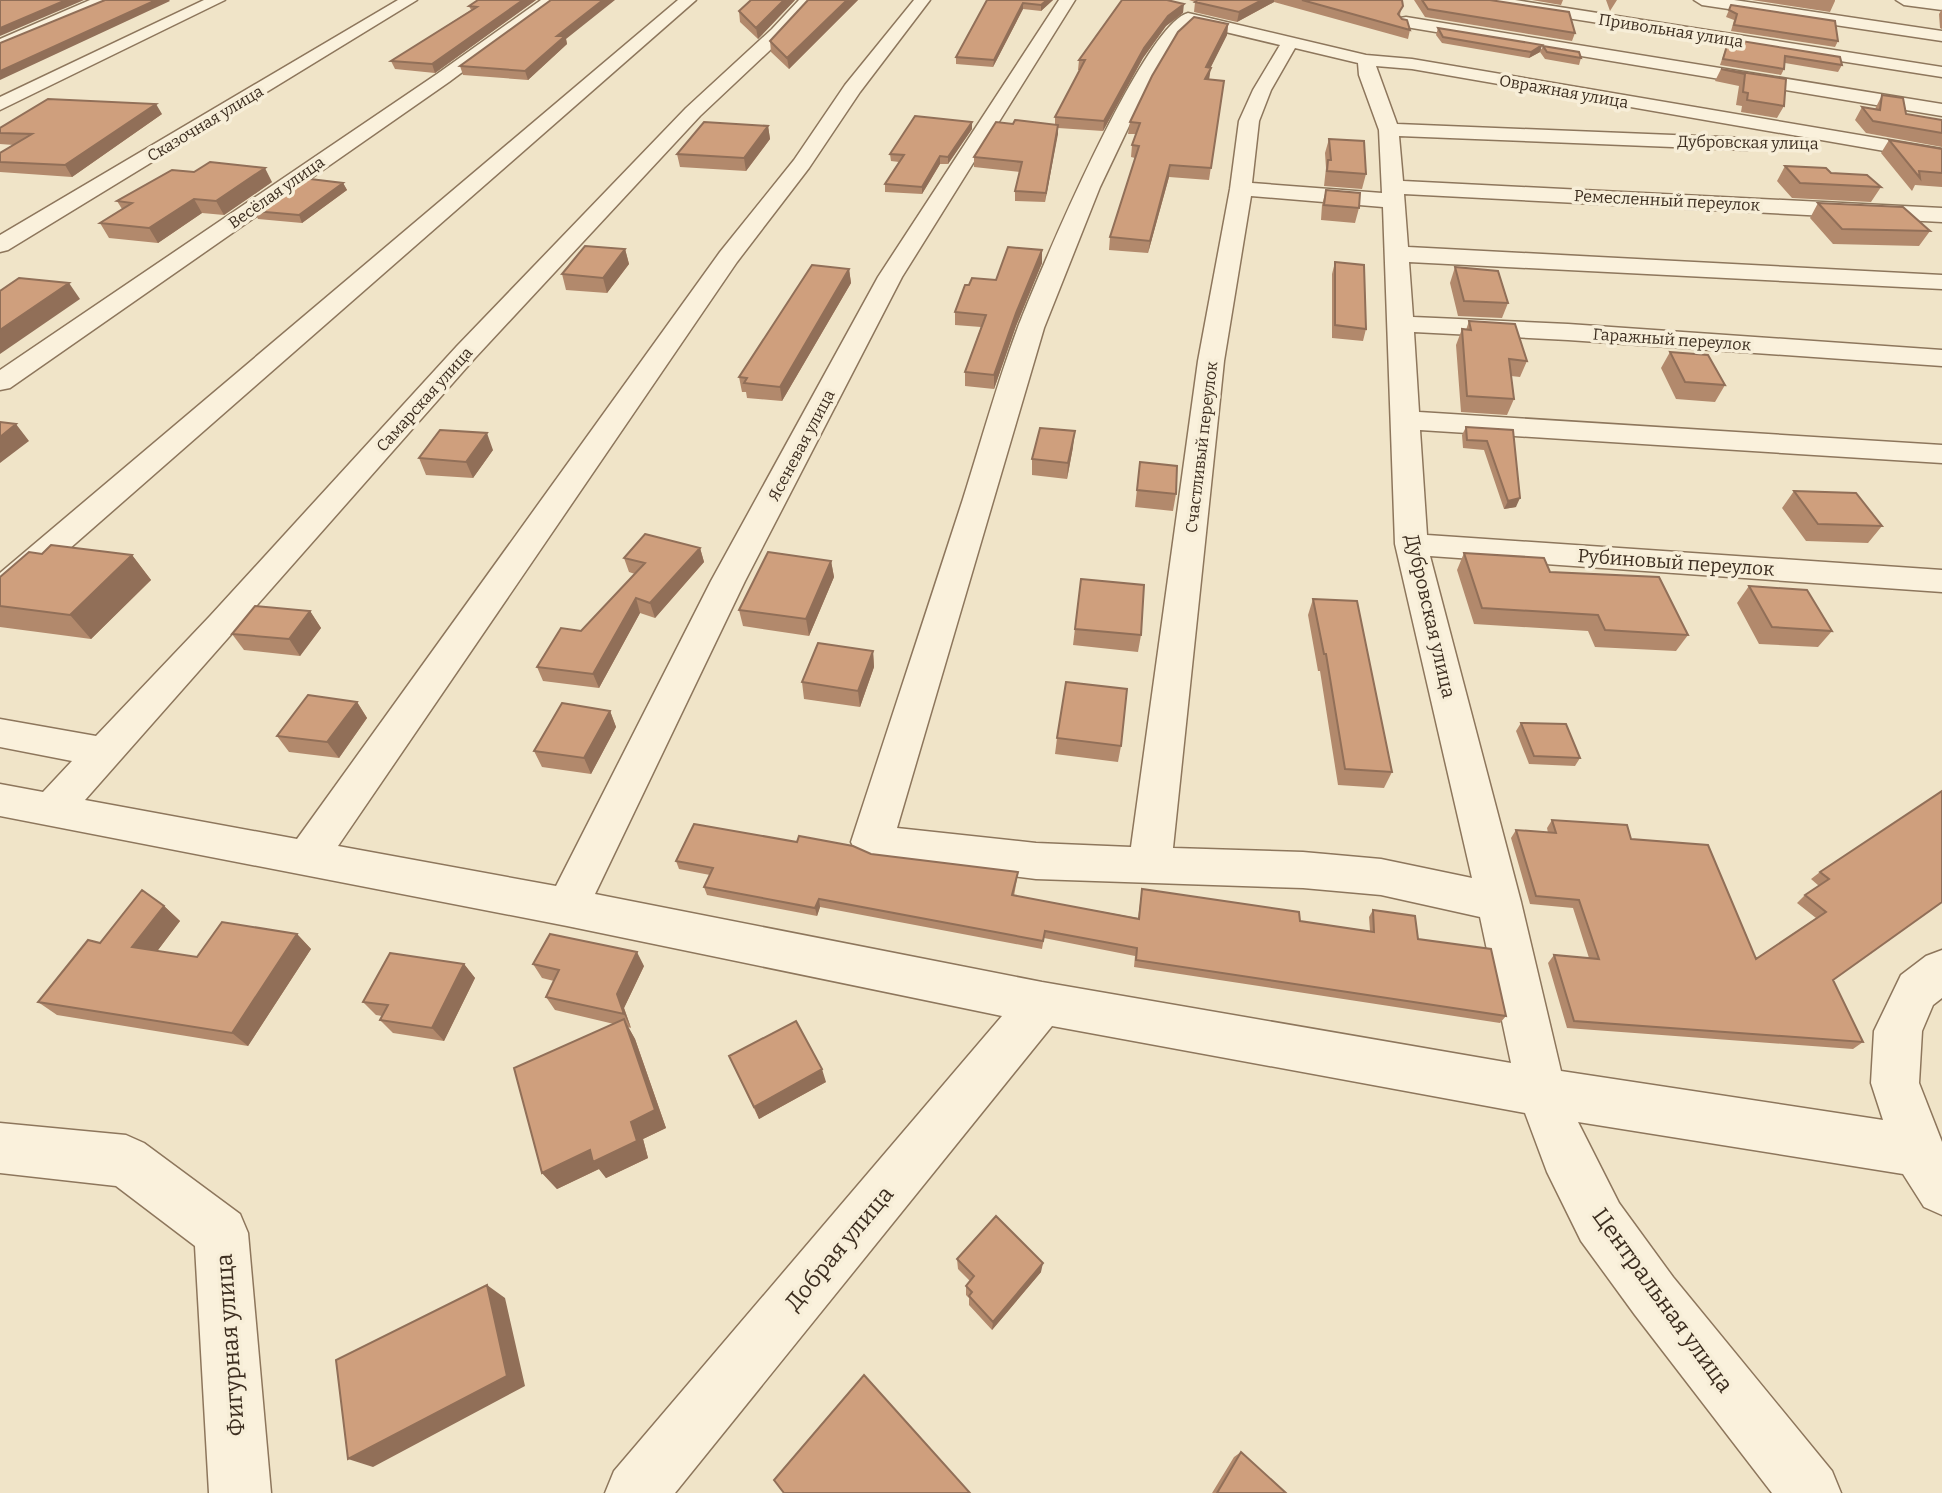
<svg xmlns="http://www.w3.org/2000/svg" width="1942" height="1493" font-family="Bitter,serif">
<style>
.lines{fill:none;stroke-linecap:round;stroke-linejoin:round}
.minor-casing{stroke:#8d765c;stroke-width:3}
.minor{fill:#faf1dc;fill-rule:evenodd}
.wall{fill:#b2896c}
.shaded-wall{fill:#916f58}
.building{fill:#cf9f7d;stroke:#916f58;stroke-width:2}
.labels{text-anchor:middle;stroke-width:7;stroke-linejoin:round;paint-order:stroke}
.far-street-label{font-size:16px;fill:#3d2e20;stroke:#f7eed8}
.street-label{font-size:19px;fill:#3d2e20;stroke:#f7eed8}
.near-street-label{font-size:23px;fill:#3d2e20;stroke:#f7eed8}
</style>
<rect width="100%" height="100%" fill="#f0e4c8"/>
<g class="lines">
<g class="minor-casing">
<path id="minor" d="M90 0H111L109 3 0 50V39Z
M204 0H225L0 110V97Z
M398 0H417L8 250 0 252V235Z
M541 0H559L449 82 10 388 0 390V370L437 74Z
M678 0H696L12 599 0 602V573Z
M799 0H816L784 37 700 116 475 358 85 800 297 839 720 252 794 160 845 85 914 0H930L860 92 809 168 737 262 338 846 556 886 711 581 878 277 1059 0H1075L902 277 745 581 595 894 1042 982 1511 1063 1480 917 1381 895 1303 888 1036 879 872 859 857 854 851 842C888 728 926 613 963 499 981 442 997 383 1018 327 1038 276 1143 24 1188 13L1366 55 1412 59 1942 149V161L1412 69 1376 66 1397 124 1747 138 1754 140 1757 144 1754 148 1747 150 1399 136 1403 181 1942 208V222L1404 194 1408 247 1942 275V289L1409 262 1413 317 1568 324 1942 350V366L1568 340 1414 332 1419 412 1942 445V463L1420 430 1427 535 1942 570V592L1430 556 1521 902 1561 1071 1883 1120 1871 1083 1874 1031 1901 975 1926 956 1942 950V998L1933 1005 1922 1031 1919 1083 1942 1142V1215L1924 1207 1903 1174 1578 1122 1619 1203 1673 1277 1832 1471 1841 1493H1772L1635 1315 1581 1241 1547 1172 1525 1113 1052 1026 675 1493H605L614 1471 1002 1016 567 926 0 816V784L43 792 72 761 0 747V719L96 736 210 616 457 346 686 108 772 29ZM1192 24 1280 45 1253 90 1239 121 1230 189 1198 361 1131 847 1036 843 897 828 1044 328 1100 187 1148 86 1175 41ZM1295 48 1358 63 1359 75 1379 130 1382 193 1252 183 1259 121 1271 90ZM1251 196 1383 207 1395 544 1472 878 1381 859 1303 852 1173 848 1224 361Z
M1476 0H1515L1942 67V77L1484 5Z
M1694 0H1734L1942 31V41L1702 5Z
M1896 0H1942V10L1904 5Z
M1406 17 1942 104V116L1400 26 1398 22 1400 18Z
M0 1123 126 1135 144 1143 240 1214 248 1233 271 1493H209L195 1246 116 1186 0 1173Z"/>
</g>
<use href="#minor" class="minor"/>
</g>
<path class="wall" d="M536 0 435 73 395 69 391 61 471 10 469 6Z
M795 0 758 39 740 22 739 11Z
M808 0H858L789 69 771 52 770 41Z
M987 0H1053L1041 11 1023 9 993 67 956 64V57Z
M1189 0H1402L1400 16 1410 30 1408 39 1274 2 1237 22 1194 12 1195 2Z
M1414 0H1490L1575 33 1572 41 1425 17Z
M1532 0H1563L1561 5Z
M1606 0H1617L1610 11Z
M1752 0H1835V1L1830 12Z
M1731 5 1838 41 1835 47 1731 31 1734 20 1726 17Z
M1942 9V29L1940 28 1939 14Z
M1183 13 1166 26 1143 58 1103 131 1058 128 1045 202 1015 201V191L1020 172 974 167V157L1013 124H1055V117L1080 70H1078L1079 60Z
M1228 24 1227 35 1210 68 1209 80 1224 81 1209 180 1169 177 1148 253 1109 250 1110 237 1135 158 1131 157 1132 145 1136 134H1128L1130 122Z
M1438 28 1542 45 1540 52 1529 58 1442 43 1436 35Z
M566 39 567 44 528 80 463 75 460 66Z
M1729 39 1842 65 1838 72 1785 63 1784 69 1781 75 1720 65Z
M1543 46 1581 58 1579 65 1545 59 1540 52Z
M1721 69 1786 79 1784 106 1777 118 1741 112 1742 106 1736 105 1739 86 1715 81Z
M1882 95 1906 114 1942 120V147L1866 133 1855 120 1862 107 1875 109Z
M162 114 72 177 0 172V153L14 145 0 144V128Z
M768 126 770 139 746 171 680 167 677 154Z
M972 129 948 164H940L922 194 885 192V184L899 162 891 161 890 154Z
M1329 139 1366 174 1362 189 1324 186 1326 168 1325 153Z
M1889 140 1942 149V187L1915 185 1912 191 1881 153Z
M1785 166 1831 173 1881 187 1871 202 1792 198 1777 181Z
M272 182 224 215 202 213 158 243 109 238 100 223 122 209 117 201Z
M343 183 347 190 302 223 258 219 254 211Z
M1326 190 1359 208 1355 223 1321 220 1322 205Z
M1818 203 1930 231 1919 246 1833 244 1810 218Z
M625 249 629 264 607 293 566 290 562 274Z
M1042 250V263L1016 326 994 389 965 386V372L981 327 955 325V312L969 285 996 280Z
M1335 262 1366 329 1363 341 1332 338V274Z
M1455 267 1508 303 1502 318 1458 316 1450 283Z
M849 269 851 283 782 401 747 398 746 392H742L739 377Z
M1469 321 1527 361 1520 377 1511 376 1514 399 1507 415 1461 412 1456 345 1462 329 1466 330Z
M1670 352 1725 385 1715 402 1676 399 1661 368Z
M1466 427 1513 430 1516 507 1504 509 1484 450 1463 448 1462 435Z
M1073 447 1067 479 1032 475V459Z
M493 450 473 478 426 475 419 458Z
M1140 462 1176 494 1173 511 1135 507Z
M1794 491 1882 526 1868 543 1806 541 1782 508Z
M700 548 704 562 655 618 640 613 599 688 543 681 537 667 581 631 635 574 629 572 624 558Z
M1464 553 1550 572 1688 635 1676 651 1595 647 1588 631 1474 624 1457 570Z
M42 554 132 555 151 580 91 639 0 627V577Z
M831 561 834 577 809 636 743 626 739 610Z
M1081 579 1141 635 1138 652 1073 645Z
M1749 586 1832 631 1818 647 1759 644 1737 603Z
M1313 599 1392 772 1384 788 1338 785 1320 671H1318L1308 615Z
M310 611 321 628 300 656 244 650 232 634Z
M873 651 874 667 860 707 804 699 802 682Z
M357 702 367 718 339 758 289 752 277 736Z
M610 711 616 727 591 774 542 767 534 751Z
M1521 723 1580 758 1575 766 1529 764 1516 731Z
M1057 738 1121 746 1118 762 1055 754Z
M1942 791 1833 981 1863 1042 1853 1049 1567 1028 1548 963 1554 955 1589 958 1573 908 1530 904 1511 838 1516 830 1548 833 1547 828 1552 820 1631 839 1756 959 1816 918 1797 903 1805 895 1819 886 1811 879 1820 872Z
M797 842 1017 879 1014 896 1138 918 1142 889 1300 921 1370 931 1369 917 1373 910 1418 939 1506 1016 1500 1023 1134 967 1135 956 1044 938 1042 949 820 907 817 916 707 895 704 887 710 875 679 869 676 861Z
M164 906 180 921 157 951 197 957 297 934 311 949 248 1046 57 1015 38 1002 100 943Z
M464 964 475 978 444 1041 393 1033 380 1020 382 1016 376 1015 363 1002Z
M533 964 644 966 624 1008 631 1028 628 1027 635 1039 666 1128 643 1139 648 1158 606 1178 599 1169 557 1189 542 1173 614 1024 555 1010 546 997 554 981 542 978Z
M729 1056 826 1082 759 1119Z
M957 1259 1041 1272 992 1330 969 1305V1298L966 1295V1286L970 1281 958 1269Z
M1241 1452 1286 1493H1212L1234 1457Z"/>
<path class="shaded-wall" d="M66 0H84L0 36V28Z
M156 0H169L170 1 0 80V71Z
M523 0H536L435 73 432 64Z
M603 0H615L566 39 567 44 528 80 525 71 557 36Z
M784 0H795L758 39 756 28Z
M847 0H858L789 69 787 58Z
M1047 0H1053L1041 11V5Z
M1262 0H1274V2L1237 22 1239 12Z
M1023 3V9L993 67 994 60Z
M1184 4 1183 13 1166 26 1143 58 1103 131 1104 121 1144 48 1168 16Z
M1228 24 1227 35 1205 79 1206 67Z
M1542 45 1540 52 1529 58 1531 52Z
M1211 68 1209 79H1205Z
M156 104 162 114 72 177 65 165Z
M972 122V129L948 164V157Z
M1058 125V134L1045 202 1046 193Z
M768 126 770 139 746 171 744 158Z
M940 156V164L922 194V187Z
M1170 165 1169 177 1148 253 1150 241Z
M265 168 272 182 224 215 216 201Z
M343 183 347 190 302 223 299 215Z
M194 199 202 213 158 243 149 228Z
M625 249 629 264 607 293 603 278Z
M1042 250V263L1016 326 994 389V375L1016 313Z
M849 269 851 283 782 401 780 387Z
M69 283 80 299 0 354V330Z
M16 424 29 441 0 463V437Z
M1075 431 1073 447 1067 479 1068 463Z
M487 433 493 450 473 478 466 462Z
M1520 498 1516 507 1504 509 1508 501Z
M700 548 704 562 655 618 650 603Z
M132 555 151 580 91 639 70 615Z
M831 561 834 577 809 636 806 619Z
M636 598 640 613 599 688 593 674Z
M310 611 321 628 300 656 289 639Z
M873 651 874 667 860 707 858 691Z
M357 702 367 718 339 758 327 742Z
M610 711 616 727 591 774 584 758Z
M819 899 820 907 817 916 815 908Z
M164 906 180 921 149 962 132 947Z
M297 934 311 949 248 1046 232 1033Z
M637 952 644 966 624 1008 631 1028 624 1014 617 994Z
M464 964 475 978 444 1041 432 1028Z
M624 1019 635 1039 666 1128 643 1139 648 1158 606 1178 599 1169 557 1189 542 1173 631 1122Z
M822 1069 826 1082 759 1119 754 1107Z
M1043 1263 1041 1272 992 1330 993 1322Z
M487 1285 505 1298 525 1386 373 1467 348 1459Z"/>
<path class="building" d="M0 0H66L0 28Z
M105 0H156L0 71V43Z
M478 0H523L432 64 391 61 477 7 469 6Z
M551 0H603L557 36H565L525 71 460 66Z
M751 0H784L756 28 739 11Z
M808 0H847L787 58 770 41Z
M987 0H1047L1041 5 1023 3 994 60 956 57Z
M1122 0H1167L1184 4 1168 16 1144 48 1104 121 1055 117 1085 60H1079Z
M1198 0H1262L1239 12 1195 2Z
M1302 0H1402L1403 6 1398 14 1402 19 1407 20 1410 30Z
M1422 0H1490L1569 12 1575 33 1428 9Z
M1731 5 1835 21 1838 41 1734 25 1737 14 1729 10Z
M1194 17 1228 24 1206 67 1211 68 1205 79 1224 81 1211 168 1170 165 1150 241 1110 237 1139 146 1132 145 1140 123 1130 122 1152 76 1178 32Z
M1438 28 1542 45 1531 52 1443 37Z
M1729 39 1840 57 1842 65 1785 56 1784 69 1723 59Z
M1543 46 1579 52 1581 58 1547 52Z
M1721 69 1786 79 1784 106 1747 100 1748 93 1743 92 1745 74Z
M1882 95 1903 98 1906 114 1942 120V133L1873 121 1862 107 1880 110Z
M48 99 156 104 65 165 0 162V153L32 134 0 133V128Z
M915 116 972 122 948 157 940 156 922 187 885 184 904 155 890 154Z
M1015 120 1058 125 1046 193 1015 191 1022 162 974 157 996 122 1013 124Z
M704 122 768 126 744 158 677 154Z
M1329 139 1364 141 1366 174 1327 171 1328 160H1331Z
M1889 140 1942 149V173L1919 171 1920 178Z
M210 162 265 168 216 201 194 199 149 228 100 223 132 203 117 201 172 170 194 172Z
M1785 166 1826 168 1831 173 1867 175 1881 187 1800 183Z
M302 178 343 183 299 215 254 211Z
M1326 190 1360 193 1359 208 1324 205Z
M1818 203 1903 207 1930 231 1842 229Z
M585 246 625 249 603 278 562 274Z
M1008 247 1042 250 1016 313 994 375 965 372 986 315 955 312 965 285H969L972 278 996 280Z
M1335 262 1364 265 1366 329 1335 325Z
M812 265 849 269 780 387 744 383 747 378 739 377Z
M1455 267 1498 271 1508 303 1464 301Z
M19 278 69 283 0 330V291Z
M1469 321 1515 324 1527 361 1509 359 1514 399 1467 396 1462 329 1471 330Z
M1670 352 1708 355 1725 385 1685 382Z
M0 422 16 424 0 437Z
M1466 427 1513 430 1520 498 1508 501 1487 441 1467 440Z
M1040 428 1075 431 1068 463 1032 459Z
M440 430 487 433 466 462 419 458Z
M1140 462 1177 466 1176 494 1137 490Z
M1794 491 1856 493 1882 526 1818 524Z
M645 534 700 548 650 603 636 598 593 674 537 667 561 628 581 631 645 563 624 558Z
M51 545 132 555 70 615 0 606V577L29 552 42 554Z
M768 552 831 561 806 619 739 610Z
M1464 553 1544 558 1550 572 1659 577 1688 635 1605 630 1598 615 1482 608Z
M1081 579 1144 585 1141 635 1075 629Z
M1749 586 1807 590 1832 631 1772 627Z
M1313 599 1357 601 1392 772 1345 769 1326 654H1324Z
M255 606 310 611 289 639 232 634Z
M818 643 873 651 858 691 802 682Z
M1066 682 1127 689 1121 746 1057 738Z
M308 695 357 702 327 742 277 736Z
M562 703 610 711 584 758 534 751Z
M1521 723 1566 724 1580 758 1534 756Z
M1942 791V902L1833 980 1863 1042 1574 1021 1554 955 1599 959 1579 900 1536 896 1516 830 1556 833 1552 820 1627 825 1631 839 1708 845 1756 959 1826 912 1805 895 1829 879 1820 872Z
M694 824 797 842 799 836 853 846 871 854 1018 872 1012 895 1139 919 1142 889 1299 912 1300 921 1374 932 1373 910 1415 916 1418 939 1491 949 1506 1016 1136 960 1137 948 1045 931 1043 941 819 899 815 908 704 887 713 868 676 861Z
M142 890 164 906 132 947 197 957 222 922 297 934 232 1033 38 1002 88 940 100 943Z
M550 934 637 952 617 994 624 1014 546 997 559 970 533 964Z
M390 953 464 964 432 1028 380 1020 388 1005 363 1002Z
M624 1019 655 1110 631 1122 637 1141 593 1162 590 1150 542 1173 514 1068Z
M796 1021 822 1069 754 1107 729 1056Z
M996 1216 1043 1263 993 1322 969 1296 972 1292 966 1286 974 1276 957 1259Z
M487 1285 507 1376 348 1459 336 1360Z
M864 1375 970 1493H784L774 1480Z
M1241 1452 1286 1493H1217Z"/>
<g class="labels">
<g class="far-street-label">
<text transform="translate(1671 30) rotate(9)" y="6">Привольная улица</text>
<text transform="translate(1564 91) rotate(10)" y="6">Овражная улица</text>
<text transform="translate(205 123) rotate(-31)" y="6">Сказочная улица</text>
<text transform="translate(1748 142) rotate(1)" y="6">Дубровская улица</text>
<text transform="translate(276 192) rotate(-35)" y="6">Весёлая улица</text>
<text transform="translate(1667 200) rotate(3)" y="6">Ремесленный переулок</text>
<text transform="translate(1672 339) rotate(4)" y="6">Гаражный переулок</text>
<text transform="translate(424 399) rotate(-48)" y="6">Самарская улица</text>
<text transform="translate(801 445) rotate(-62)" y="6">Ясеневая улица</text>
<text transform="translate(1201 447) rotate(-83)" y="6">Счастливый переулок</text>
</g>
<g class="street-label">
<text transform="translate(1676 562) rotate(4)" y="7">Рубиновый переулок</text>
<text transform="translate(1431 616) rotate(77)" y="7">Дубровская улица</text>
</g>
<g class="near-street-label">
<text transform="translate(839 1248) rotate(-50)" y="8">Добрая улица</text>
<text transform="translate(1663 1300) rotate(54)" y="8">Центральная улица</text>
<text transform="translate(230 1345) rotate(-94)" y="8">Фигурная улица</text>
</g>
</g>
</svg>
